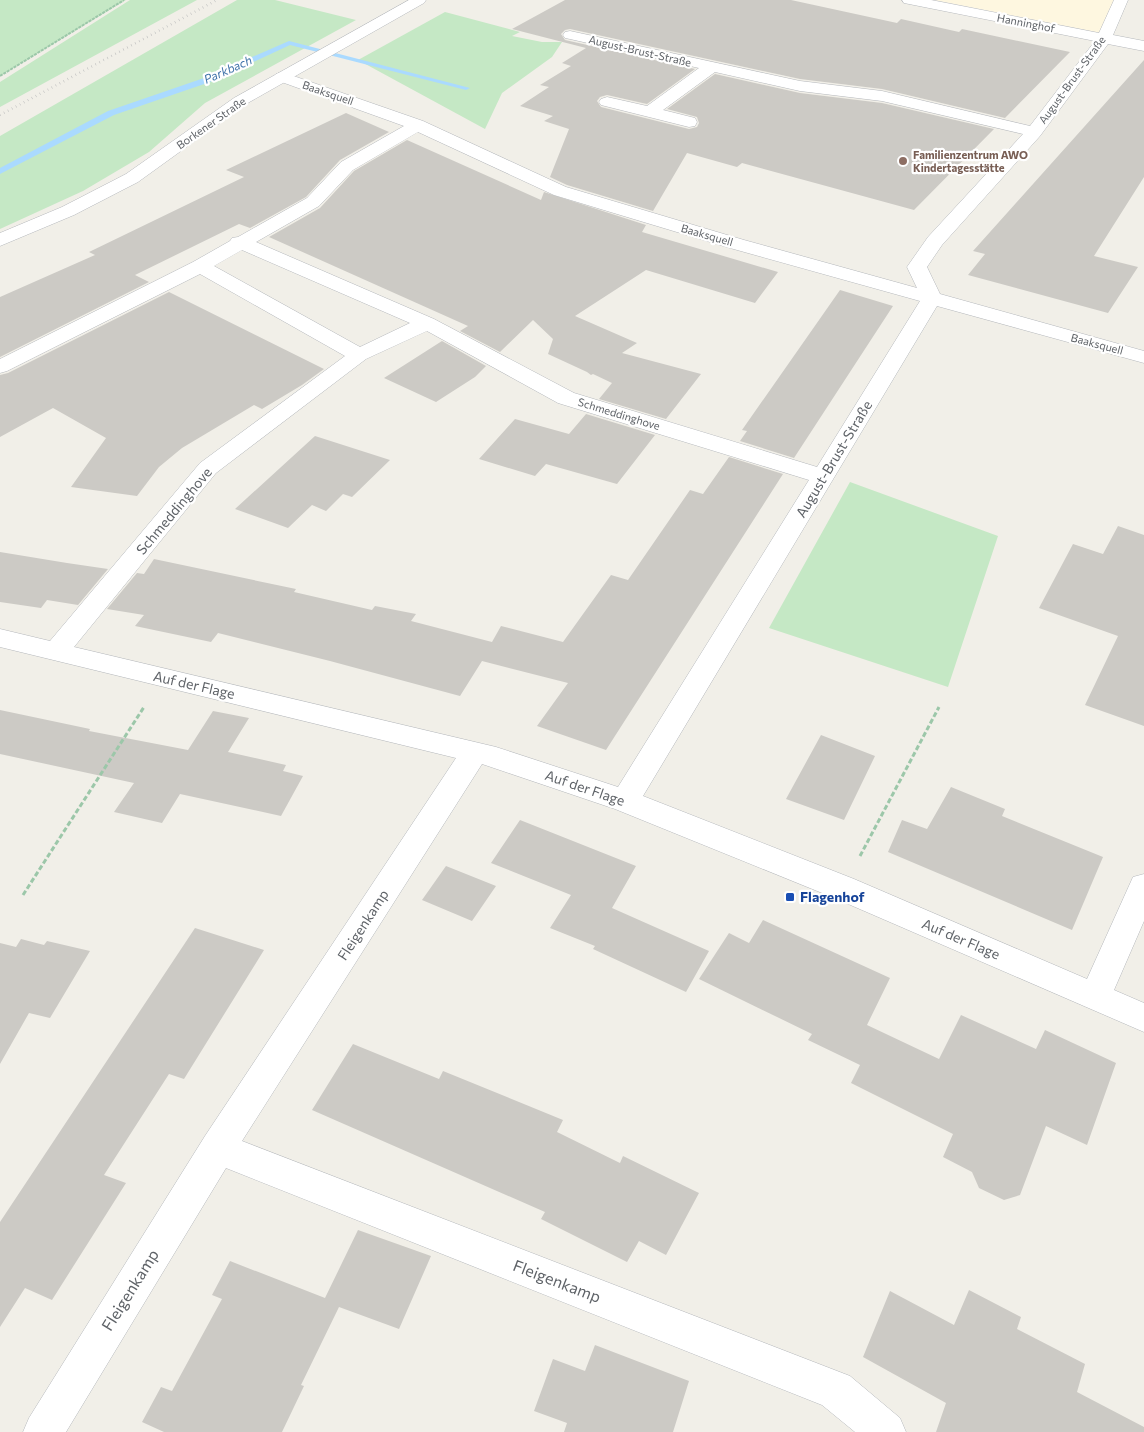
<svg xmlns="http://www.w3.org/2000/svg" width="1144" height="1432" font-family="Commissioner,sans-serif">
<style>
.commercial{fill:#fef7e0}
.green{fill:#c5e8c5}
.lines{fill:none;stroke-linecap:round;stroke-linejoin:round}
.stream{fill:#aadaff;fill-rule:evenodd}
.building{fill:#cccac5}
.minor-casing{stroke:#b5b8bc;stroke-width:1}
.tertiary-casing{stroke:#b5b8bc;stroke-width:1}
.path-far1{stroke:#9cc7a9;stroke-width:2;stroke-dasharray:3 1;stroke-linecap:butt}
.path{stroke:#9cc7a9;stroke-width:3;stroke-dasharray:5 2.5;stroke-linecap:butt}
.minor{fill:#fff;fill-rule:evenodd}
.tertiary{fill:#fff;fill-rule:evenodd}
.rail{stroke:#b6b7b8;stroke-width:2.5;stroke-dasharray:0.5 4;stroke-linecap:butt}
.education-dot{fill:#8d6e63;stroke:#fff;stroke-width:2}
.transit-dot{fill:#1a4fb4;stroke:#fff;stroke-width:2}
.labels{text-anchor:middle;stroke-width:4.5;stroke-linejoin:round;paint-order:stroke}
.far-street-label{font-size:11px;fill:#5f6368;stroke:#fff}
.far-education-label{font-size:11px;font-weight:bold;fill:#785e54;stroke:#fff;text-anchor:start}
.far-water-label{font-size:12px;font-style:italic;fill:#4174aa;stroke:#fff}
.street-label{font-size:14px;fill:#5f6368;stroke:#fff}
.transit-label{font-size:14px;font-weight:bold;fill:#164399;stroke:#fff;text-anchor:start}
.near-street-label{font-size:16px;fill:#5f6368;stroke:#fff}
</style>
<rect width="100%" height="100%" fill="#f1efe8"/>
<path class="commercial" d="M935 0H1116L1101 33Z"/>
<path class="green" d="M0 0H126L0 76Z
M130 0H197L0 107V82Z
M237 0H275L356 20 205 103 149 152 83 191 0 229V136Z
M445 12 520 32 512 36 542 42H562L552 57 502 93 485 129 358 60Z
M850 482 998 536 948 687 769 628Z"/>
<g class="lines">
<path class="stream" d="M289 41 470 88 466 90 290 45 210 82 114 115 0 174V168L108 111 204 78Z"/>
</g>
<path class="building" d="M565 0H791L897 23 901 19 959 32 962 29 1070 52 1005 118 882 89 800 79 570 29 565 30 561 34 565 40 695 69 647 104 607 95 600 97 597 101 601 107 689 129 697 127 699 123 697 117 667 109 715 74 800 93 882 103 994 129 914 210 742 163 737 167 687 153 653 211 567 185 550 177 569 129 544 121 553 116 520 106 549 87 540 85 571 66 562 63 586 48 512 29Z
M1144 60V177L1094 256 1138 267 1108 313 968 275 985 254 973 251Z
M346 113 389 132 340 160 306 197 250 228 239 224 135 275 149 282 0 357V297L95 255 89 252 244 177 226 170Z
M407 140 541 200 544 192 646 225 642 232 778 272 755 303 646 270 575 316 637 343 622 353 701 374 666 419 599 399 612 383 593 374 591 375 587 372 548 354 553 339 533 320 500 352 460 331 468 326 269 237 320 208 354 171Z
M840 290 893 306 794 458 740 441 747 431 742 430Z
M169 292 324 369 302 385 262 409 254 405 182 448 159 467 137 496 71 487 106 438 53 408 0 437V375L8 373Z
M442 341 486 366 475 377 436 402 384 378Z
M586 414 655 435 617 484 546 464 535 476 479 459 515 419 569 434Z
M315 436 390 460 352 497 343 494 326 511 312 505 288 528 235 509Z
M729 457 783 474 606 750 537 726 568 683 482 661 460 696 330 661 218 633 211 642 135 626 144 615 107 609 137 573 144 574 154 559 296 589 294 592 372 610 375 606 416 614 411 621 492 642 501 626 563 642 611 575 628 580 690 490 703 494Z
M1118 526 1144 535V726L1085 705 1118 636 1039 608 1073 544 1103 554Z
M0 552 67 563 108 569 78 605 47 600 41 608 0 602Z
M0 710 90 729 89 731 188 750 213 711 249 718 228 752 286 765 283 771 303 776 281 816 180 794 162 823 114 812 134 783 0 754Z
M821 735 875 756 844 820 786 799Z
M951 787 1005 809 1002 816 1103 857 1072 930 888 852 902 820 927 829Z
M520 820 636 866 612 908 709 951 686 992 593 949 595 946 550 928 571 895 491 863Z
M446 866 496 886 472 921 422 900Z
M763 920 890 978 867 1025 939 1059 961 1015 1036 1049 1045 1030 1116 1063 1087 1145 1046 1126 1020 1195 1004 1200 979 1188 972 1172 943 1157 953 1134 851 1083 860 1065 808 1040 812 1034 699 979 729 933 749 943Z
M195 928 264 950 184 1079 169 1074 104 1175 126 1183 52 1300 25 1288 0 1327V1222Z
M21 939 44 945 47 941 90 951 50 1018 29 1013 0 1064V943L16 947Z
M353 1044 439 1079 443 1071 563 1120 557 1132 620 1163 623 1156 699 1193 666 1255 639 1241 627 1262 541 1219 545 1212 312 1110Z
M358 1230 431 1256 399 1329 339 1307 301 1385 304 1386 282 1432H164L142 1422 161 1387 172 1391 198 1343 222 1299 212 1295 230 1261 325 1298Z
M969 1290 1021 1317 1017 1329 1085 1364 1077 1392 1144 1427V1432H936L946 1403 863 1357 890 1291 954 1325Z
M595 1345 689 1381 673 1432H564L567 1423 534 1411 553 1359 585 1371Z"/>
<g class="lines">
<g class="minor-casing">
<path id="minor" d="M902 0H931L1099 33 1114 0H1128L1113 35 1144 41V51L1108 44 1040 136 942 245 927 267 940 294 1144 351V363L937 306 643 796 854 879 1087 979 1133 877 1144 874V921L1114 990 1144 1003V1032L832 897 615 809 482 764 242 1141 850 1376 900 1418 906 1432H855L822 1405 226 1168 66 1432H23L29 1418 205 1136 456 758 0 647V629L50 641 200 463 345 356 200 274 7 371 0 373V359L193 262 230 241 232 238 238 237 307 198 341 162 404 126 276 80 274 77 276 74 282 72 423 121 566 187 744 240 917 288 907 267 928 237 1023 134 882 101 800 91 715 72 663 110 695 118 697 122 695 126 689 127 601 105 599 102 601 99 607 97 647 106 699 68 570 39 565 38 563 35 565 32 570 31 800 81 882 91 1030 126 1095 41 909 4 904 3ZM418 132 554 195 730 248 920 301 817 467 574 393 434 319 256 242 319 206 353 170ZM242 250 410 323 360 347 214 266ZM427 331 558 403 809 480 618 787 496 747 74 647 216 473 366 359Z"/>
</g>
<g class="tertiary-casing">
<path id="tertiary" d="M409 0H426L424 3 246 104 138 182 74 215 0 246V233L62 207 126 174 234 98Z"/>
</g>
<path class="path-far1" d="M0 76 124 0"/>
<path class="path" d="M860 856 939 707
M23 895 144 707"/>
<use href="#minor" class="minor"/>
<use href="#tertiary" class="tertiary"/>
<path class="rail" d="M0 115 217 0"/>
</g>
<circle class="education-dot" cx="903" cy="161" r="5"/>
<rect class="transit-dot" x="785" y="892" width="10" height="10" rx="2.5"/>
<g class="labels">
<g class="far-street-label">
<text transform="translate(1026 23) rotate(11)" y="4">Hanninghof</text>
<text transform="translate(640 51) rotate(13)" y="4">August-Brust-Straße</text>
<text transform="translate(1072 80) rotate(-54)" y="4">August-Brust-Straße</text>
<text transform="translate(328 93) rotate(19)" y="4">Baaksquell</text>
<text transform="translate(211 123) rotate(-35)" y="4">Borkener Straße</text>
<text transform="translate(707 235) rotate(16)" y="4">Baaksquell</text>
<text transform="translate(1097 344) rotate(15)" y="4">Baaksquell</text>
<text transform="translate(619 414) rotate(17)" y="4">Schmeddinghove</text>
</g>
<g class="far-education-label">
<text x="913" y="159">Familienzentrum AWO<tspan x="913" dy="13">Kindertagesstätte</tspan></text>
</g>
<g class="far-water-label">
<text transform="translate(228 70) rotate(-24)" y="4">Parkbach</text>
</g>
<g class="street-label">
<text transform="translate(834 459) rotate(-59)" y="5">August-Brust-Straße</text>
<text transform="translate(174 511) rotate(-50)" y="5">Schmeddinghove</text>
<text transform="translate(194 685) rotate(13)" y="5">Auf der Flage</text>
<text transform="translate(585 788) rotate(19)" y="5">Auf der Flage</text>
<text transform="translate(363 925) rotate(-57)" y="5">Fleigenkamp</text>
<text transform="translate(961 939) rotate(23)" y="5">Auf der Flage</text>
</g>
<g class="transit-label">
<text x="800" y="902">Flagenhof</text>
</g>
<g class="near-street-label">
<text transform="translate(557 1281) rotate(21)" y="6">Fleigenkamp</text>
<text transform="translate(130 1290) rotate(-58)" y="6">Fleigenkamp</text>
</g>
</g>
</svg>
